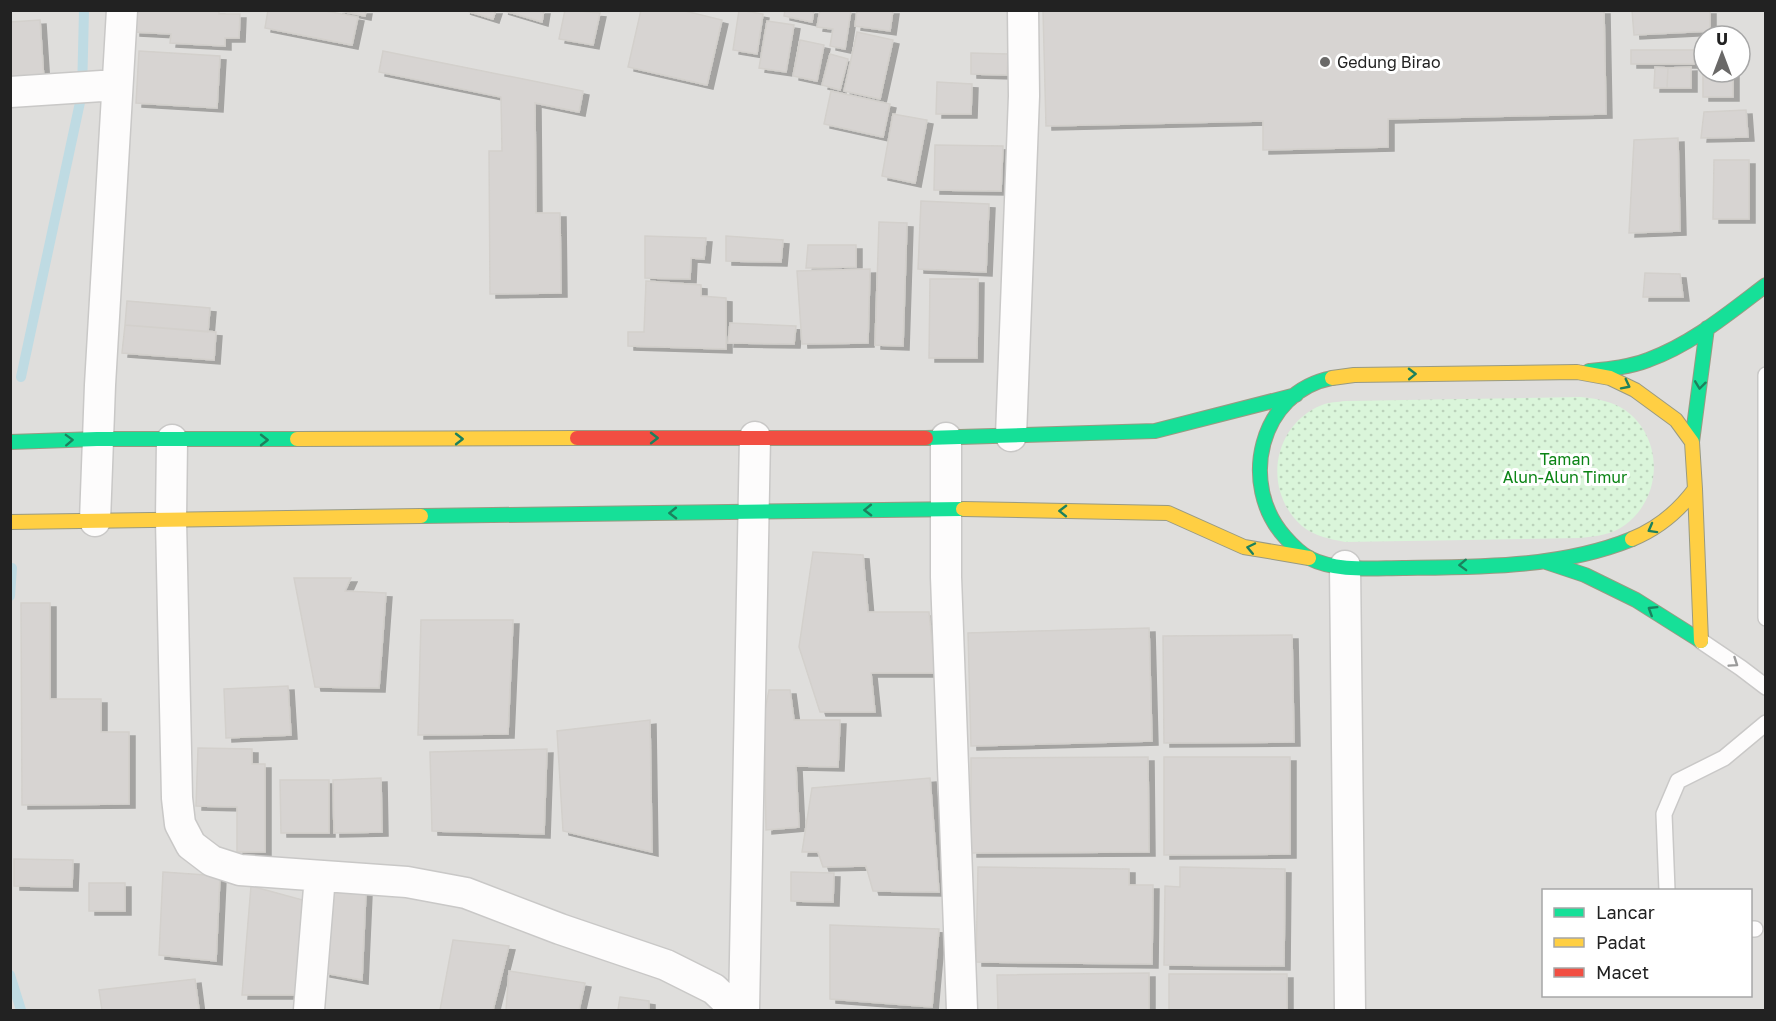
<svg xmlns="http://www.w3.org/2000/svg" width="1776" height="1021" font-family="'Golos Text',sans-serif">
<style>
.residential{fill:#dfdedc;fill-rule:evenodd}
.park{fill:url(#park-dots)}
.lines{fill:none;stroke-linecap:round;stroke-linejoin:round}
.stream{stroke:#bfdbe3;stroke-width:10}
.building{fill:#d7d4d2;stroke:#d3d0cc;stroke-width:1.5;filter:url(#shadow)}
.lane-casing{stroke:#c9c8c7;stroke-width:18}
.street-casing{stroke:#c9c8c7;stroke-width:33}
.fast-casing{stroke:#999a82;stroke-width:16}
.slow-casing{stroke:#999a82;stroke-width:16}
.jam-casing{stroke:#999a82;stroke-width:16}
.lane{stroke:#fdfcfc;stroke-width:15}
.street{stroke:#fdfcfc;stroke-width:30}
.fast{stroke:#16e098;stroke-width:14}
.slow{stroke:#ffcf43;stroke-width:14}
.jam{stroke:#f24e42;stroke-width:14}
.oneway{stroke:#1c815d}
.oneway2{stroke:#9a9a9a}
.poi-dot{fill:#6a6968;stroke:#fff;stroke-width:2}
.labels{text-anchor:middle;stroke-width:6;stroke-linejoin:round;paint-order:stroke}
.poi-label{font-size:16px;fill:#222;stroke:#fff;text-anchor:start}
.park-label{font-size:16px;fill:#0c8416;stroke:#fff}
</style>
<defs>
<pattern id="park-dots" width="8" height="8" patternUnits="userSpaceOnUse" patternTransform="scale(1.5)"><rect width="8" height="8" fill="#daf5da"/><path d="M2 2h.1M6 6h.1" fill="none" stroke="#bbd2bb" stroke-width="1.8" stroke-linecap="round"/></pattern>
<filter id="shadow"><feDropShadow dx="6" dy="4" stdDeviation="0" flood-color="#0004"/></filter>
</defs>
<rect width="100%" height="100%" fill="#f0eeeb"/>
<path class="residential" d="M11 11H1765V1010H11ZM1704 36H1740V72H1704ZM1544 890H1750V996H1544Z"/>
<path class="park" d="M1581 397C1597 399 1612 401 1625 410 1664 438 1663 497 1625 525 1612 535 1596 536 1581 538L1345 542C1330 539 1314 536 1302 526 1262 491 1272 425 1322 405 1329 402 1338 402 1345 401Z"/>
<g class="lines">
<path class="stream" d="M21 377 82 93 84 10
M10 596 12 568
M10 975 21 1010"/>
</g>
<path class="building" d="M134 10H219V14H240L239 38H225V46L170 43 171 34 134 32Z
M268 10H320L358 17 352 45 265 28Z
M336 10H366L365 16Z
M464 10H496L493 19Z
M502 10H544L542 22Z
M565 10 600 13 593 45 559 39Z
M641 10H681L722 20 707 85 628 67Z
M739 10 763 14 757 54 733 50Z
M785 10H814L812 22 784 16Z
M820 10H851L845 49 830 46 833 29 817 27Z
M857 10H893L890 31 855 26Z
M1043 10H1604L1606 114 1388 119V147L1263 150V121L1046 126Z
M1632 10H1710V31L1634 35Z
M40 20 44 81 10 83V22Z
M767 21 794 25 786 72 759 68Z
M857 32 893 40 880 99 844 91Z
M800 40 824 45 817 81 793 76Z
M1631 50H1694V64H1631Z
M139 51 220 56 217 108 136 103Z
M383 51 583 91 579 112 535 103 536 213H560L561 293 490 294 489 151H502L501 97 379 72Z
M971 53 1008 54 1007 75 971 74Z
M830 54 848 59 840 90 822 85Z
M1703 54 1704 72H1733V97H1703Z
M1655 67 1668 68 1667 88H1654Z
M1691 67V88H1667L1668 68Z
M937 82 972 84 971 114H936Z
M831 91 890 104 883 137 824 124Z
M1746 110 1748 137 1701 138 1704 112Z
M893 114 927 120 915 183 882 176Z
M1678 138 1680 231 1629 233 1634 140Z
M935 145 1003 146 1001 191 934 190Z
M1714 160H1749V219H1713Z
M921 201 989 204 986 272 918 269Z
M879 222 907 223 903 346 875 345Z
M645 236 706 238 704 259 691 258 690 279 645 278Z
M726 236 783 240 781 262 726 261Z
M808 245H856V267L806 268Z
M870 269 868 343 802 344 797 271Z
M1645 273 1680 274 1683 297H1643Z
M930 279H978L977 358H929Z
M646 281 701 285V296L726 298V349L628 346V332H644Z
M127 301 210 308 208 332 125 325Z
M730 323 796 326 794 344 728 343Z
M125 325 216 332 214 360 122 353Z
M813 552 863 555 868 612H929L935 673H871L875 712H820L799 647Z
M294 578H351L345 591 386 593 379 688 315 687Z
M21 603H50V699H101V732H129V804L22 805Z
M421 620H513L508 734 418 735Z
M1149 628 1152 741 971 746 968 633Z
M1292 635 1294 742 1164 743 1163 636Z
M288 686 291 735 226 738 224 689Z
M769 690H790L794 720H840L838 767 796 766 799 827 766 830 764 715Z
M650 720 652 852 563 831 557 731Z
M198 748 252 749V764H265V852H237V807L196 806Z
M547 749 544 834 432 831 430 752Z
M1148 757 1149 852 971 853V758Z
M1164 757H1290V854L1164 855Z
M381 778 382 832 334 833 333 780Z
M930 778 939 892 873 891 866 866 823 867 818 852H802L812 788Z
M280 780H329V833H281Z
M14 859 73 860 72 887 14 886Z
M978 867 1129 869V885H1153L1152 964 976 962Z
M1180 867 1285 869 1284 966 1164 965 1165 886 1180 887Z
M163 872 220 876 216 961 159 955Z
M791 872 834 873 833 902 791 901Z
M89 883H125V911H89Z
M251 886 310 902 304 995H242Z
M332 890 366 891 362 980 324 973Z
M830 925 939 929 932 1007 830 999Z
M453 940 509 946 493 1010H440Z
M509 971 585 983 579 1010H506Z
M1149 973V1010H998L997 975Z
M1169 974H1287V1010H1169Z
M195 979 199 1010H102L99 990Z
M620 997 649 1001V1010H618Z"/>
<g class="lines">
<g class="lane-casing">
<path id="lane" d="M1766 375V618
M1701 641 1741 668 1766 687
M1667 890 1664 814 1678 781 1724 758 1766 723
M1750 929H1755"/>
</g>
<g class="street-casing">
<path id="street" d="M10 92 117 85
M1011 436 1024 96 1023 10
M946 438V577L962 1010
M172 440 171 520 177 798 180 824 191 845 212 861 240 870 407 882 466 893 560 929 666 965 714 989 736 1010
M95 521 100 385 122 10
M1345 566 1350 1010
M309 1010 320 876
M744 1010 755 437"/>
</g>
<g class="fast-casing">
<path id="fast" d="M1589 371C1609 369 1630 367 1648 360 1692 344 1729 313 1766 285
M1332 378C1259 392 1238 485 1285 537 1292 545 1300 553 1309 558 1336 572 1373 568 1403 568 1479 567 1561 568 1632 539
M926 438 1155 431 1296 395
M10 442 97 439H297
M1692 442 1707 328
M421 516 963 509
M1546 562 1585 575 1636 600 1701 641"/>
</g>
<g class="slow-casing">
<path id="slow" d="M1577 372 1610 378 1635 390 1676 420 1692 442 1695 489C1678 512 1659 528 1632 539
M1332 378 1354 375 1577 372
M297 439 577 438
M1695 489 1701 641
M963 509 1168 513 1244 547 1309 558
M10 522 421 516"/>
</g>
<g class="jam-casing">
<path id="jam" d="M577 438H926"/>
</g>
<use href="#lane" class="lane"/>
<use href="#street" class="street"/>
<use href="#fast" class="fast"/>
<use href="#slow" class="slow"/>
<use href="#jam" class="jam"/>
</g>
<defs><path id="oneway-chevron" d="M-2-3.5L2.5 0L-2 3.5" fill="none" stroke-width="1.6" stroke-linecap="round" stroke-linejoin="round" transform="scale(1.5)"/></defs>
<g class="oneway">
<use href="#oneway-chevron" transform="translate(1412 374) rotate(-1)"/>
<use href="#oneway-chevron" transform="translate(1626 385) rotate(27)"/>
<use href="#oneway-chevron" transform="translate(1700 385) rotate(97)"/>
<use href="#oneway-chevron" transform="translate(654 438)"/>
<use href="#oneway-chevron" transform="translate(459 439)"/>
<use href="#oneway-chevron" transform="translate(69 440) rotate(-2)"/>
<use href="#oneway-chevron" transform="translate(264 440)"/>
<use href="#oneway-chevron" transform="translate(868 510) rotate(179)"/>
<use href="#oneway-chevron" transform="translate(1063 511) rotate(-179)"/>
<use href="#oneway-chevron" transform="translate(673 513) rotate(179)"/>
<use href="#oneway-chevron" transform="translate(1652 529) rotate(151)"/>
<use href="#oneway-chevron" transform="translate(1251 548) rotate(-168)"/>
<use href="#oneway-chevron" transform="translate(1463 565) rotate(178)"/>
<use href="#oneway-chevron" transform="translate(1652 610) rotate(-148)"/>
</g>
<use class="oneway2" href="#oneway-chevron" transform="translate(1734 663) rotate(34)"/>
<circle class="poi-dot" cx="1325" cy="62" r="6"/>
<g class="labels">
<g class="poi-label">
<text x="1337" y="68">Gedung Birao</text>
</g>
<g class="park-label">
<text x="1565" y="465">Taman<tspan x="1565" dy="18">Alun-Alun Timur</tspan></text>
</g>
</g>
<rect width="1776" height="1021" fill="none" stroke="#222222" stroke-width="24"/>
<rect x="1542" y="889" width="210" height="108" fill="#ffffff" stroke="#a7a7a7" stroke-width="1.5"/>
<rect x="1554" y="908" width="30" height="9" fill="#16e098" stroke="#a7a7a7" stroke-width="1.5"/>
<text x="1596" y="919" font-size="18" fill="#222222">Lancar</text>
<rect x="1554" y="938" width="30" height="9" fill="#ffcf43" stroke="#a7a7a7" stroke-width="1.5"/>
<text x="1596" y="949" font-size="18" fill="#222222">Padat</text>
<rect x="1554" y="968" width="30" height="9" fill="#f24e42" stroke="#a7a7a7" stroke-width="1.5"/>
<text x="1596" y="979" font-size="18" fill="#222222">Macet</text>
<g transform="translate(1722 54)"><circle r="28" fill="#ffffff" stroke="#a7a7a7" stroke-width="1.5"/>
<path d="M0-4.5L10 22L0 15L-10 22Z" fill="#6a6968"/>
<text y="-9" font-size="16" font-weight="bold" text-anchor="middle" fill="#222222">U</text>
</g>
</svg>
